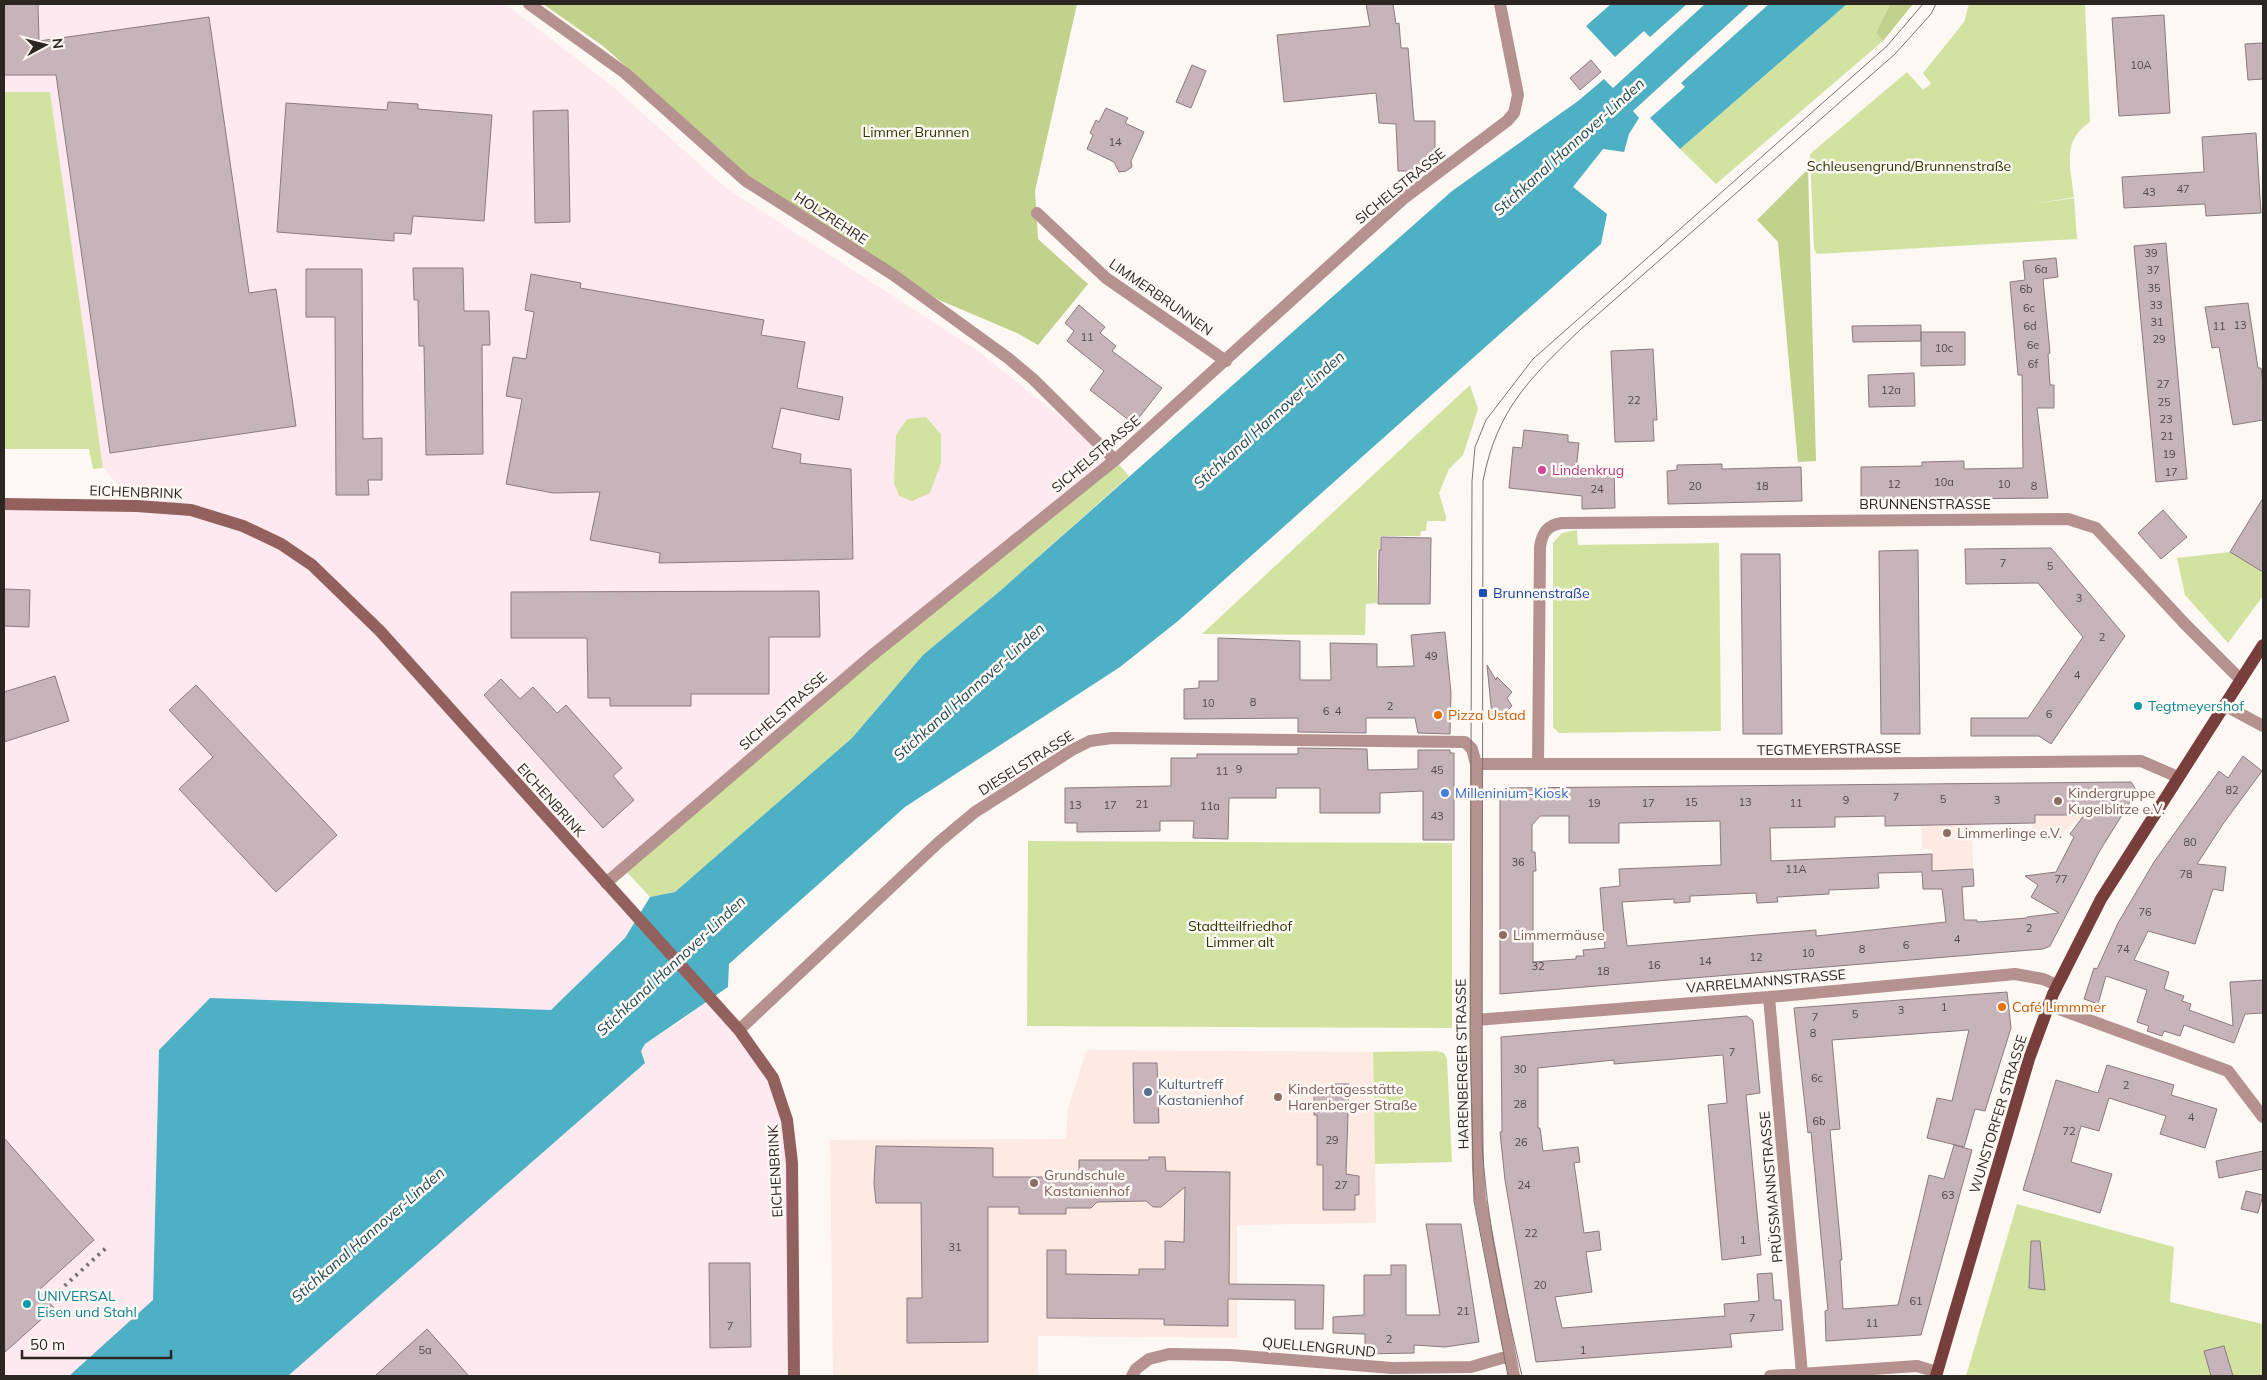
<svg xmlns="http://www.w3.org/2000/svg" width="2267" height="1380" font-family="Mulish,sans-serif">
<style>
.industrial{fill:#fde9ef}
.education{fill:#feeae3}
.green{fill:#d2e3a1}
.forest{fill:#c0d28b}
.water{fill:#4eb0c4}
.building{fill:#c6b4ba;stroke:#8b7a80;fill-rule:evenodd}
.lines{fill:none;stroke-linecap:round;stroke-linejoin:round}
.street{stroke:#b5928f;stroke-width:12}
.secondary{stroke:#92615e;stroke-width:12}
.primary{stroke:#783e3c;stroke-width:12}
.tram{stroke:#78736e;stroke-width:1}
.rail{stroke:#78736e;stroke-width:4;stroke-dasharray:2.5 5;stroke-linecap:butt}
.hotel-dot{fill:#d1479c;stroke:#fdf8f3;stroke-width:2}
.transit-dot{fill:#1a4fb4;stroke:#fdf8f3;stroke-width:2}
.culture-dot{fill:#0f9aa8;stroke:#fdf8f3;stroke-width:2}
.food-dot{fill:#e8710a;stroke:#fdf8f3;stroke-width:2}
.shop-dot{fill:#3f7fe0;stroke:#fdf8f3;stroke-width:2}
.education-dot{fill:#8d6e63;stroke:#fdf8f3;stroke-width:2}
.service-dot{fill:#5c6f8a;stroke:#fdf8f3;stroke-width:2}
.labels{text-anchor:middle;stroke-width:5;stroke-linejoin:round;paint-order:stroke}
.number-label{font-size:11px;fill:#524a48}
.park-label{font-size:14px;fill:#2d3700;stroke:#fdf8f3}
.street-label{font-size:14px;fill:#2b2622;stroke:#fdf8f3}
.hotel-label{font-size:14px;fill:#b23c85;stroke:#fdf8f3;text-anchor:start}
.transit-label{font-size:14px;fill:#164399;stroke:#fdf8f3;text-anchor:start}
.culture-label{font-size:14px;fill:#0d838f;stroke:#fdf8f3;text-anchor:start}
.food-label{font-size:14px;fill:#c56008;stroke:#fdf8f3;text-anchor:start}
.shop-label{font-size:14px;fill:#366cbe;stroke:#fdf8f3;text-anchor:start}
.education-label{font-size:14px;fill:#785e54;stroke:#fdf8f3;text-anchor:start}
.service-label{font-size:14px;fill:#4e5e75;stroke:#fdf8f3;text-anchor:start}
.water-label{font-size:15px;font-style:italic;fill:#214c55;stroke:#fdf8f3}
</style>
<rect width="100%" height="100%" fill="#fdf8f3"/>
<path class="industrial" d="M4 4H505L611 85 726 188 978 351 1115 460 606 882 751 1046 787 1120 794 1376H288L645 1063 641 1051 645 1044 694 1012 625 938 551 1010 210 998 159 1050 153 1301 69 1376H4V504L136 505 103 468 50 92H4Z"/>
<path class="education" d="M1965 783V818H1972L1973 869 1932 871V849H1922L1921 784Z
M2032 783H2083V816L2058 837H2035V829H2032Z
M1089 1050 1373 1052 1376 1223 1237 1225V1338L1038 1336V1376H833L830 1140 1066 1139 1068 1109 1086 1051Z"/>
<path class="green" d="M1847 4H1890L1876 33 1883 41 1716 184 1680 149Z
M1969 4H2085L2090 122C2062 140 2070 167 2074 197L2033 204 2074 198 2077 239 1817 254 1814 249 1810 154 1907 72 1923 90 1931 84 1923 73 1964 22Z
M4 92H50L103 468 93 469 89 449H4Z
M1470 385 1478 409 1463 455 1449 469 1439 493 1446 516V521H1427L1426 531H1421L1420 536H1380V549L1377 550V603L1366 604 1365 635 1202 634Z
M926 417 941 434V463L930 493 912 501 899 496 894 483 896 435 907 419Z
M1115 460 1129 476 1000 591 923 655 852 738 675 892 650 897 623 868Z
M1577 530 1578 545 1719 543 1721 731 1559 733 1553 727V543L1562 533Z
M2230 552 2263 572V596L2228 643 2185 595 2177 558Z
M1028 841 1452 843V1028L1027 1026Z
M1437 1051 1444 1053 1447 1059 1452 1162 1375 1164 1373 1052Z
M2017 1204 2174 1247 2170 1302 2263 1324V1376H1966Z"/>
<path class="forest" d="M543 4H1077L1035 191 1038 239 1088 284 1038 345 1017 333 939 300 756 182 603 46Z
M1890 4H1913L1883 41 1876 33Z
M1808 169 1816 461 1798 462 1778 242 1757 220Z"/>
<path class="water" d="M1611 4H1687L1650 37 1644 31 1615 57 1586 26Z
M1705 4H1750L1633 111 1639 118 1629 134 1624 152 1603 149 1573 187 1607 214 1601 244 1178 621 1120 667 905 807 729 964 728 987 645 1044 641 1051 645 1063 288 1376H69L153 1300 159 1050 210 998 551 1010 625 938 650 897 675 892 852 738 923 655 1000 591 1452 191 1578 101 1604 79 1613 88Z
M1769 4H1847L1680 149 1650 118 1685 87 1681 83Z"/>
<path class="building" d="M4 4H38L39 41 209 17 249 293 276 289 296 426 110 453 56 75H4Z
M1366 4H1393L1396 24 1399 23 1401 48H1408L1414 121H1435V165L1427 171H1398L1396 124 1379 123 1376 93 1284 102 1277 35 1370 26Z
M2164 15 2170 113 2119 116 2112 18Z
M2263 43V79L2248 80 2245 44Z
M1591 60 1601 72 1580 90 1570 78Z
M1192 65 1206 71 1191 108 1176 102Z
M388 102 418 104V109L492 115 484 221 413 216 411 234 394 233V241L277 232 286 103 387 110Z
M1106 108 1128 118 1125 123 1144 132 1131 161 1132 167 1126 171 1119 172 1114 162 1087 149 1093 135 1090 133 1096 120 1099 122Z
M568 110 570 222 535 223 533 111Z
M2256 133 2261 213 2206 216 2205 204 2124 208 2122 177 2204 172 2202 137Z
M2166 243 2187 479 2156 482 2134 246Z
M2056 258 2058 277 2043 279 2050 353 2048 354 2050 385H2054V408H2037L2048 498 1861 500V467L1922 466V462L1964 461V469L2023 468 2022 375H2018L2010 282 2025 280 2023 261Z
M413 268H463L464 311H489L490 345H482L483 454 426 455 424 346H419L418 300H414Z
M306 269H362L363 439 382 438V480H368L369 495H336L335 317H306Z
M531 274 581 283 580 288 764 320 761 335 805 342 797 388 843 397 839 420 781 408 772 448 801 454 800 463 851 469 853 559 659 563 660 553 590 540 600 492 553 493 506 484 522 399 506 396 513 357 526 359 534 312 525 310Z
M2248 303 2258 368H2261L2263 383V420L2233 425 2219 347 2212 348 2205 307Z
M1079 305 1105 327 1100 333 1116 346 1112 351 1162 388 1134 424 1090 390 1104 371 1067 341 1074 331 1065 323Z
M1921 325V341L1853 342 1852 326Z
M1921 332H1965V365L1921 366Z
M1653 349 1657 420H1653L1654 441 1615 442 1611 351Z
M1914 373 1915 406 1869 407 1868 375Z
M1524 430 1568 435V442L1579 443 1576 470 1614 469 1615 508 1582 509V496L1509 488 1513 447 1522 448Z
M1722 464V469L1801 467 1802 501 1668 504 1667 471 1677 470V465Z
M2263 498V572L2230 552Z
M2163 510 2187 537 2161 559 2138 533Z
M1381 537 1431 538 1430 604H1378L1379 550H1381Z
M2051 548 2125 636 2051 744 2039 736H1971V718H2028L2083 637 2038 583 1966 584 1965 549Z
M1918 550 1920 734H1881L1879 551Z
M1741 554H1780L1782 734H1743Z
M4 589 30 590 29 627 4 626Z
M819 591 820 637H769V694H691V706H610V698H588L587 638H511V592Z
M1445 632 1451 693 1450 734 1418 733 1415 718H1366V733L1298 732V718L1184 719V689L1199 688V681H1218V638L1300 641V680H1331L1330 643 1377 644V667L1414 666 1411 635Z
M1487 665 1496 680 1497 677 1512 692 1507 698 1512 706 1499 719 1495 712 1492 716Z
M55 676 69 721 4 742V692Z
M501 679 520 699 533 687 557 713 566 705 622 768 613 776 634 800 603 828 484 695Z
M196 685 337 835 276 892 179 789 213 757 169 710Z
M1298 748 1367 749 1368 770 1418 769V750H1450V753H1454V840H1423V791L1380 793V813H1320V788H1276V798H1229L1228 839 1193 838 1194 821H1160V831L1077 832V823H1065V788L1171 786V758H1197V754H1298Z
M2243 756 2262 771 2223 824 2197 864 2226 867 2223 891 2213 889 2195 944 2148 931 2134 960 2169 972 2164 989 2184 996 2182 1001 2191 1004 2189 1010 2233 1026 2230 982 2263 980V1013L2245 1014 2234 1043 2184 1025 2180 1036 2164 1031 2162 1036 2147 1031 2149 1026 2137 1022 2147 990 2106 976 2098 1004 2084 999 2094 968 2097 969 2118 923 2154 862 2219 771 2228 778Z
M2131 782 2137 791 2099 852 2050 946 2043 949 1500 994V795L1506 788ZM2035 815H2084L2070 834 2074 837 2056 872 2025 876 2038 885 2031 897 2059 913 2027 917V918L1977 922V920H1964L1962 887 1974 886 1973 869 1932 871V854L1771 861 1770 828 1835 827V817L1885 816V826L2035 823ZM1540 816H1569V843H1619V823L1720 821 1721 865 1619 869 1620 886 1600 888 1605 948 1583 950 1584 956H1576V959L1533 962V871H1536L1535 852H1532V825ZM1922 872 1923 889H1942L1946 922 1816 936V930L1627 946 1622 902 1674 899V903L1690 902V896L1756 893 1757 903 1778 902 1777 897 1829 894V890L1879 888 1878 873Z
M2007 992 2011 1028 1985 1111 1975 1109 1964 1147 1927 1138 1937 1098 1952 1101 1969 1030 1832 1040 1840 1129 1830 1130 1842 1260H1840L1843 1309 1898 1305 1929 1175 1944 1179 1954 1145 1972 1150 1921 1335 1826 1341 1825 1311 1828 1310 1811 1132 1808 1133 1794 1008Z
M1747 1016 1753 1021 1760 1093 1746 1095 1761 1255 1722 1260 1708 1105 1727 1103 1723 1055 1614 1064V1060L1538 1068V1128H1540L1543 1151 1578 1147 1580 1162 1574 1163 1584 1233 1599 1231 1601 1250 1586 1252 1592 1292 1555 1297 1562 1328 1725 1316 1724 1304 1759 1301 1757 1274 1772 1273 1774 1300H1781L1783 1330 1730 1334 1732 1347 1536 1362 1505 1180 1500 1132H1502L1501 1037Z
M1133 1063H1157L1159 1123H1134Z
M2107 1065 2174 1085 2171 1095 2217 1109 2205 1148 2160 1134 2166 1116 2109 1098 2099 1131 2081 1126 2071 1162 2112 1174 2100 1213 2023 1190 2056 1080 2098 1093Z
M1332 1084H1349L1346 1174 1359 1176V1195H1355V1210H1323V1165H1317V1115H1314V1091H1333Z
M4 1138 94 1240 39 1290 54 1308 4 1353Z
M876 1146 993 1148V1177H1079V1160H1149V1157H1165L1166 1171 1230 1172 1229 1284 1324 1285 1323 1329H1295V1300L1228 1299V1326L1164 1325V1319L1047 1318V1250H1066V1274L1139 1275V1269H1165V1241L1184 1242 1185 1187 1161 1207H1153L1146 1201 1097 1202 1091 1208H1066V1214H1019V1207H988V1342L907 1343V1298H922L921 1203H876L874 1183Z
M2263 1151V1169L2219 1178 2216 1161Z
M2246 1191 2263 1195 2258 1213 2241 1209Z
M1426 1224H1461L1479 1342 1445 1347 1414 1345V1353L1365 1354V1334L1333 1333V1317L1364 1315V1275H1391V1265H1406V1315H1440Z
M2031 1241H2040L2045 1290 2029 1288Z
M709 1263H750L751 1347 710 1348Z
M427 1329 469 1376H375Z
M2224 1346 2233 1376H2211L2204 1351Z"/>
<g class="lines">
<path class="street" d="M529 4 625 73 746 181 892 274 1008 358 1033 379 1115 460
M1037 213 1106 278 1226 361
M2224 705 2263 726
M1476 764H1810L2141 761 2178 777
M1538 764 1540 547C1542 533 1547 525 1562 523L2068 519 2096 528 2185 624 2241 680
M606 883 870 657 1115 460 1403 199 1507 121 1514 113 1518 95 1500 4
M1769 997 1802 1374
M2048 1005 2228 1071 2263 1117
M1476 1020 1769 997 2015 974 2043 979 2057 985
M739 1030 939 842 975 812 1072 750 1090 741 1112 738 1465 742 1472 749 1476 764V1020L1478 1168 1480 1198 1514 1376
M1132 1376 1136 1369 1149 1359 1169 1354 1230 1355 1392 1368 1471 1367 1509 1356
M1770 1376 1917 1366 1937 1372"/>
<path class="secondary" d="M4 504 137 506 191 510 243 526 281 544 312 565 380 631 739 1030 773 1078 787 1120 792 1163 794 1376"/>
<path class="primary" d="M1936 1376 2029 1059 2053 994 2101 899 2263 645"/>
<path class="tram" d="M1508 1376 1474 1201 1470 1037 1472 481 1475 447 1486 420 1533 359 1887 46 1923 4
M1522 1376C1504 1298 1486 1221 1482 1141L1483 481C1497 409 1530 378 1581 329L1895 54 1931 14 1936 4"/>
<path class="rail" d="M48 1301 106 1248"/>
</g>
<circle class="hotel-dot" cx="1542" cy="470" r="5"/>
<rect class="transit-dot" x="1478" y="588" width="10" height="10" rx="2.5"/>
<g class="culture-dot">
<circle cx="2138" cy="706" r="5"/>
<circle cx="27" cy="1304" r="5"/>
</g>
<g class="food-dot">
<circle cx="1438" cy="715" r="5"/>
<circle cx="2002" cy="1007" r="5"/>
</g>
<circle class="shop-dot" cx="1445" cy="793" r="5"/>
<g class="education-dot">
<circle cx="2058" cy="801" r="5"/>
<circle cx="1947" cy="833" r="5"/>
<circle cx="1503" cy="935" r="5"/>
<circle cx="1278" cy="1097" r="5"/>
<circle cx="1034" cy="1183" r="5"/>
</g>
<circle class="service-dot" cx="1148" cy="1092" r="5"/>
<g class="labels">
<g class="number-label">
<text x="2141" y="69">10A</text>
<text x="1115" y="146">14</text>
<text x="2183" y="193">47</text>
<text x="2149" y="196">43</text>
<text x="2151" y="257">39</text>
<text x="2041" y="273">6a</text>
<text x="2153" y="274">37</text>
<text x="2154" y="292">35</text>
<text x="2026" y="293">6b</text>
<text x="2156" y="309">33</text>
<text x="2029" y="312">6c</text>
<text x="2157" y="326">31</text>
<text x="2240" y="329">13</text>
<text x="2030" y="330">6d</text>
<text x="2219" y="330">11</text>
<text x="1087" y="341">11</text>
<text x="2159" y="343">29</text>
<text x="2033" y="349">6e</text>
<text x="1944" y="352">10c</text>
<text x="2033" y="368">6f</text>
<text x="2163" y="388">27</text>
<text x="1891" y="394">12a</text>
<text x="1634" y="404">22</text>
<text x="2164" y="406">25</text>
<text x="2166" y="423">23</text>
<text x="2167" y="440">21</text>
<text x="2169" y="458">19</text>
<text x="2171" y="476">17</text>
<text x="1944" y="486">10a</text>
<text x="1894" y="488">12</text>
<text x="2004" y="488">10</text>
<text x="1695" y="490">20</text>
<text x="1762" y="490">18</text>
<text x="2034" y="490">8</text>
<text x="1597" y="493">24</text>
<text x="2003" y="567">7</text>
<text x="2050" y="570">5</text>
<text x="2079" y="602">3</text>
<text x="2102" y="641">2</text>
<text x="1431" y="660">49</text>
<text x="2077" y="679">4</text>
<text x="1253" y="706">8</text>
<text x="1208" y="707">10</text>
<text x="1390" y="710">2</text>
<text x="1326" y="715">6</text>
<text x="1338" y="715">4</text>
<text x="2049" y="718">6</text>
<text x="1239" y="773">9</text>
<text x="1437" y="774">45</text>
<text x="1222" y="775">11</text>
<text x="2232" y="794">82</text>
<text x="1896" y="801">7</text>
<text x="1943" y="803">5</text>
<text x="1846" y="804">9</text>
<text x="1997" y="804">3</text>
<text x="1691" y="806">15</text>
<text x="1745" y="806">13</text>
<text x="1594" y="807">19</text>
<text x="1648" y="807">17</text>
<text x="1796" y="807">11</text>
<text x="1142" y="808">21</text>
<text x="1075" y="809">13</text>
<text x="1110" y="809">17</text>
<text x="1210" y="810">11a</text>
<text x="1437" y="820">43</text>
<text x="2190" y="846">80</text>
<text x="1518" y="866">36</text>
<text x="1796" y="873">11A</text>
<text x="2186" y="878">78</text>
<text x="2061" y="883">77</text>
<text x="2145" y="916">76</text>
<text x="2029" y="932">2</text>
<text x="1957" y="943">4</text>
<text x="1906" y="949">6</text>
<text x="1862" y="953">8</text>
<text x="2123" y="953">74</text>
<text x="1808" y="957">10</text>
<text x="1756" y="961">12</text>
<text x="1705" y="965">14</text>
<text x="1654" y="969">16</text>
<text x="1538" y="970">32</text>
<text x="1603" y="975">18</text>
<text x="1944" y="1011">1</text>
<text x="1901" y="1014">3</text>
<text x="1855" y="1018">5</text>
<text x="1815" y="1021">7</text>
<text x="1813" y="1037">8</text>
<text x="1732" y="1056">7</text>
<text x="1520" y="1073">30</text>
<text x="1817" y="1082">6c</text>
<text x="2126" y="1089">2</text>
<text x="1520" y="1108">28</text>
<text x="2191" y="1121">4</text>
<text x="1819" y="1125">6b</text>
<text x="2069" y="1135">72</text>
<text x="1332" y="1144">29</text>
<text x="1521" y="1146">26</text>
<text x="1341" y="1189">27</text>
<text x="1524" y="1189">24</text>
<text x="1948" y="1199">63</text>
<text x="1531" y="1237">22</text>
<text x="1743" y="1244">1</text>
<text x="955" y="1251">31</text>
<text x="1540" y="1289">20</text>
<text x="1916" y="1305">61</text>
<text x="1463" y="1315">21</text>
<text x="1752" y="1322">7</text>
<text x="1872" y="1327">11</text>
<text x="730" y="1330">7</text>
<text x="1389" y="1343">2</text>
<text x="425" y="1354">5a</text>
<text x="1583" y="1354">1</text>
</g>
<g class="park-label">
<text x="916" y="137">Limmer Brunnen</text>
<text x="1909" y="171">Schleusengrund/Brunnenstraße</text>
<text x="1240" y="931">Stadtteilfriedhof<tspan x="1240" dy="16">Limmer alt</tspan></text>
</g>
<g class="street-label">
<text transform="translate(1400 186) rotate(-39)" y="5">SICHELSTRASSE</text>
<text transform="translate(831 218) rotate(33)" y="5">HOLZREHRE</text>
<text transform="translate(1161 297) rotate(35)" y="5">LIMMERBRUNNEN</text>
<text transform="translate(1096 454) rotate(-40)" y="5">SICHELSTRASSE</text>
<text transform="translate(136 492) rotate(2)" y="5">EICHENBRINK</text>
<text x="1925" y="509">BRUNNENSTRASSE</text>
<text transform="translate(783 711) rotate(-41)" y="5">SICHELSTRASSE</text>
<text transform="translate(1829 749) rotate(-1)" y="5">TEGTMEYERSTRASSE</text>
<text transform="translate(1026 763) rotate(-32)" y="5">DIESELSTRASSE</text>
<text transform="translate(551 800) rotate(48)" y="5">EICHENBRINK</text>
<text transform="translate(1766 981) rotate(-5)" y="5">VARRELMANNSTRASSE</text>
<text transform="translate(1462 1064) rotate(-91)" y="5">HARENBERGER STRASSE</text>
<text transform="translate(1998 1114) rotate(-73)" y="5">WUNSTORFER STRASSE</text>
<text transform="translate(775 1171) rotate(-93)" y="5">EICHENBRINK</text>
<text transform="translate(1771 1187) rotate(-95)" y="5">PRÜSSMANNSTRASSE</text>
<text transform="translate(1319 1347) rotate(5)" y="5">QUELLENGRUND</text>
</g>
<g class="hotel-label">
<text x="1552" y="475">Lindenkrug</text>
</g>
<g class="transit-label">
<text x="1493" y="598">Brunnenstraße</text>
</g>
<g class="culture-label">
<text x="2148" y="711">Tegtmeyershof</text>
<text x="37" y="1301">UNIVERSAL<tspan x="37" dy="16">Eisen und Stahl</tspan></text>
</g>
<g class="food-label">
<text x="1448" y="720">Pizza Ustad</text>
<text x="2012" y="1012">Café Limmmer</text>
</g>
<g class="shop-label">
<text x="1455" y="798">Milleninium-Kiosk</text>
</g>
<g class="education-label">
<text x="2068" y="798">Kindergruppe<tspan x="2068" dy="16">Kugelblitze e.V.</tspan></text>
<text x="1957" y="838">Limmerlinge e.V.</text>
<text x="1513" y="940">Limmermäuse</text>
<text x="1288" y="1094">Kindertagesstätte<tspan x="1288" dy="16">Harenberger Straße</tspan></text>
<text x="1044" y="1180">Grundschule<tspan x="1044" dy="16">Kastanienhof</tspan></text>
</g>
<g class="service-label">
<text x="1158" y="1089">Kulturtreff<tspan x="1158" dy="16">Kastanienhof</tspan></text>
</g>
<g class="water-label">
<text transform="translate(1569 147) rotate(-42)" y="5">Stichkanal Hannover-Linden</text>
<text transform="translate(1269 420) rotate(-42)" y="5">Stichkanal Hannover-Linden</text>
<text transform="translate(969 692) rotate(-42)" y="5">Stichkanal Hannover-Linden</text>
<text transform="translate(671 966) rotate(-43)" y="5">Stichkanal Hannover-Linden</text>
<text transform="translate(368 1235) rotate(-41)" y="5">Stichkanal Hannover-Linden</text>
</g>
</g>
<rect width="2267" height="1380" fill="none" stroke="#2b2622" stroke-width="10"/>
<g transform="translate(45 45) rotate(83)" stroke="#fdf8f3" stroke-width="4" paint-order="stroke">
<path d="M0-4L9 19L0 12L-9 19Z" fill="#2b2622"/>
<text y="-8" font-size="14" font-weight="bold" text-anchor="middle" fill="#2b2622">N</text>
</g>
<path d="M22 1350v8h149v-8" fill="none" stroke="#2b2622" stroke-width="2.5"/>
<text x="30" y="1350" font-size="15" fill="#2b2622" stroke="#fdf8f3" stroke-width="4" paint-order="stroke">50 m</text>
</svg>
